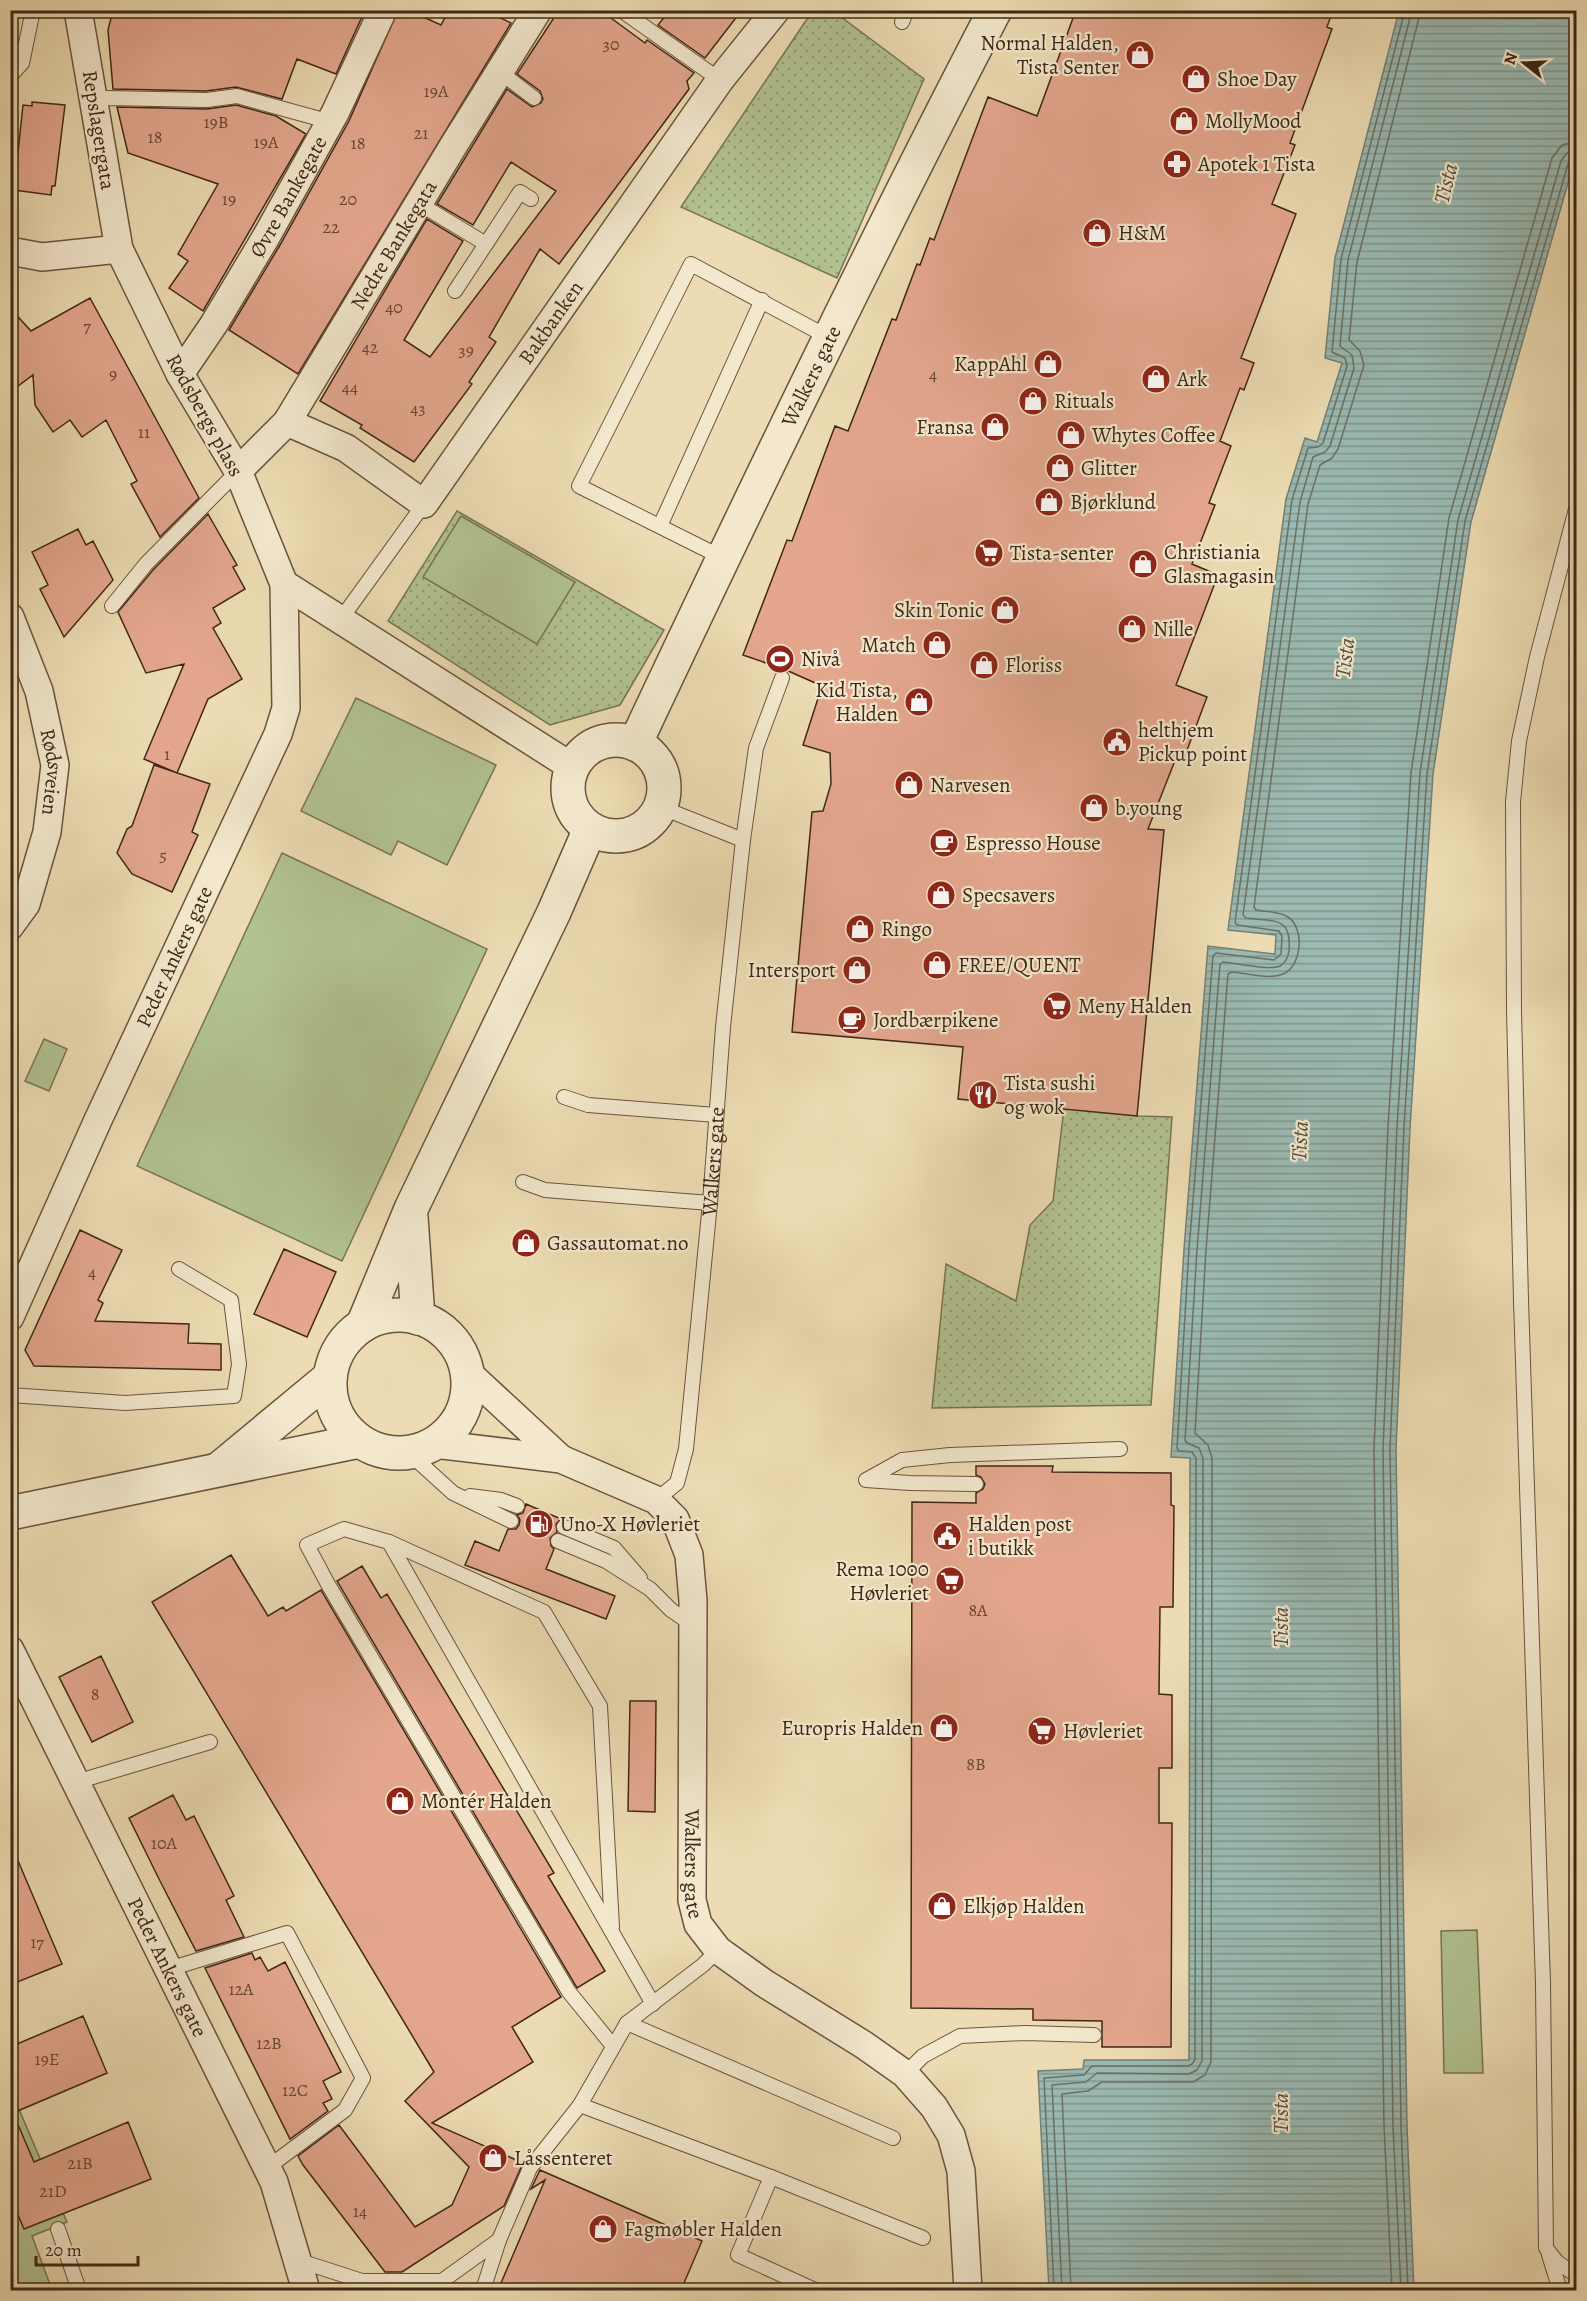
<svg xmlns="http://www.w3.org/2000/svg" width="1587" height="2301" font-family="Alegreya,serif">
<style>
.grass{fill:url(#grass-dots);stroke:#787454;stroke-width:1.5}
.pitch{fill:#b2c291;stroke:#787454;stroke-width:1.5}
.water{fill:url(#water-rules);stroke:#767f74;stroke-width:1.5}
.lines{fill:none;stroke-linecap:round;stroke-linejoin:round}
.shore{stroke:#6c7064;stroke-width:1.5}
.building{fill:#e4a78e;stroke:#3f2716;stroke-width:1.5}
.service-casing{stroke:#6a543d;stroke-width:16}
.minor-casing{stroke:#6a543d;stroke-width:30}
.tertiary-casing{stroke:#6a543d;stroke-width:36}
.service{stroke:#f3e8ce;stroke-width:14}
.minor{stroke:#f3e8ce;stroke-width:27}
.tertiary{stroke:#f3e8ce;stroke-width:33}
.labels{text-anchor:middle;stroke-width:4.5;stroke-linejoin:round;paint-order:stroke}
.number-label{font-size:18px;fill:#684734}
.poi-label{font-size:21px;fill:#3f2716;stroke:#f3e8ce;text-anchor:start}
.street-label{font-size:21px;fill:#3f2716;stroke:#f3e8ce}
.water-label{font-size:22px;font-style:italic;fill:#564c3d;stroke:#f3e8ce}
</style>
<defs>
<pattern id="grass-dots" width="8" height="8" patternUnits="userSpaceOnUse" patternTransform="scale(1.5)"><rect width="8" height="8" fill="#b2c291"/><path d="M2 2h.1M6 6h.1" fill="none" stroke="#929e75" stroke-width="1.8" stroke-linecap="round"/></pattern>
<pattern id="water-rules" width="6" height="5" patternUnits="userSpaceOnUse" patternTransform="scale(1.5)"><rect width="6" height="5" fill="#9abab2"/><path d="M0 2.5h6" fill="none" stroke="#7f9790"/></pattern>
</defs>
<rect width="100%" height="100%" fill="#eddcb3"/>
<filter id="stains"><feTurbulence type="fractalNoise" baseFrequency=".00333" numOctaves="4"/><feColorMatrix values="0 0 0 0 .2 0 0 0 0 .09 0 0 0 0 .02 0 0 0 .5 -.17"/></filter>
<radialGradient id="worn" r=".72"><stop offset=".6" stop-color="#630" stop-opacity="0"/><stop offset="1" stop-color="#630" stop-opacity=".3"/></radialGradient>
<path class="grass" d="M813 10 833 11 924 79 837 278 681 207Z
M457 511 664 630 620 705 550 725 388 621Z
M1064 1108 1139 1116 1172 1117 1151 1405 932 1408 946 1264 1016 1301 1030 1225 1053 1201Z"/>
<path class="pitch" d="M461 516 575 582 537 644 423 577Z
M356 698 496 765 447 865 398 841 391 855 301 811Z
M282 853 487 949 342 1261 137 1166Z
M44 1039 67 1049 49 1091 25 1081Z
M1477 1930 1483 2073H1444L1441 1931Z
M10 2088 67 2222 32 2236 52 2290H11Z"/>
<path class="water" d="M1399 11H1576V155L1471 522 1433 774 1410 1128 1396 1449 1407 2126 1414 2290H1049L1038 2071 1083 2069 1084 2060H1189L1190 1458 1171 1457 1184 1249 1208 946 1275 954 1276 935 1228 930 1286 499 1305 438 1317 442 1342 363 1325 358 1335 258Z"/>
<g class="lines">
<path class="shore" d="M1054 2290 1044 2078 1084 2075 1092 2066H1188L1192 2064 1195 2060 1196 1458 1192 1452 1179 1451 1177 1448 1189 1249 1213 956 1216 953 1274 960 1281 954 1282 936 1279 931 1237 925 1235 922 1292 500 1308 448 1318 447 1323 443 1347 366 1345 358 1332 352 1341 259 1405 10
M1062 2290 1052 2085 1086 2082 1097 2073 1189 2074 1197 2070 1202 2061 1203 1458 1199 1448 1187 1443 1185 1440 1197 1250 1220 964 1223 962C1236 963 1269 971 1280 966 1286 963 1288 957 1289 951 1292 915 1273 922 1246 918L1243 915 1300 502 1313 457 1325 452 1330 446 1354 368 1352 355 1340 346 1348 260 1412 10
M1071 2290 1062 2094 1088 2091 1102 2082H1193L1205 2075 1211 2062 1212 1458 1208 1445 1195 1433 1206 1250 1228 974 1232 972C1246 973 1269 980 1283 974 1302 966 1305 928 1288 917 1279 911 1266 912 1256 910L1254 907 1308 504 1320 465 1332 458 1338 449 1364 365 1360 351 1349 340 1357 262 1421 10
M1392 2290 1384 2126 1374 1449 1388 1126 1411 773 1449 518 1552 158 1562 145 1576 142
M1401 2290 1393 2126 1383 1449 1397 1127 1420 773 1458 520 1561 161 1567 153 1576 151
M1408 2290 1401 2126 1390 1449 1404 1127 1427 774 1465 521 1568 164 1571 159 1576 158"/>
</g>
<path class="building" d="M113 10H365L336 74 297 59 282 99 236 87 206 91 113 89 108 30Z
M398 10H408L441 25 449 10H484L511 23 298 374 229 330 280 245 349 121Z
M559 10H600L645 43 647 40 694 73 687 81 689 89 559 264 540 249 489 337 496 342 469 382 472 384 414 462 360 428 362 425 320 401 427 219 463 241 404 340 430 357 556 191 511 162 473 225 437 204 507 89 532 107 541 103 543 99 540 91 517 74Z
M670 10H742L705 58 658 25Z
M1076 10H1333L1327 27 1332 29 1290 143 1295 145 1272 204 1296 214 1241 358 1254 363 1244 390 1240 388 1220 441 1231 446 1209 503 1215 505 1192 564 1218 575 1176 685 1207 697 1183 761 1176 758 1148 829 1164 830 1137 1116 958 1099 963 1047 792 1032 812 812 823 811 831 784 830 753 803 745 822 686 786 670 743 655 787 540 792 541 835 426 848 431 892 319 896 320 917 264 920 265 930 238 934 240 988 97 1037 116Z
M32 102 65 105 55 186H52L51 195 14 190 23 105 32 106Z
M236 105 276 116 306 134 203 311 169 288 188 261 178 254 218 184 128 153 117 107 207 109Z
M90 298 199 498 160 537 131 484 137 481 106 420 82 437 70 420 53 432 35 405 33 375 10 392V308L31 331Z
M208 514 237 565 233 567 245 589 213 608 221 623 213 628 242 679 208 699 177 773 144 759 184 664 146 673 118 612 153 570Z
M78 529 86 545 93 541 113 580 64 637 40 589 48 585 32 552Z
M154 765 210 784 192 832 198 835 172 892 132 874 117 853 127 829 132 826Z
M80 1230 122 1250 98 1300 103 1303 95 1321 189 1324 188 1343 221 1344V1370L34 1366 25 1350Z
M284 1249 336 1272 307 1337 254 1314Z
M976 1466H1053L1052 1472 1171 1473V1505L1174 1506 1173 1607H1160L1159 1694 1172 1695V1768H1159V1823H1172L1171 2047H1102V2021L1033 2020V2009L911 2008 912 1502 976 1503V1493L983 1489 985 1484 981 1477 976 1475Z
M526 1504 561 1519 556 1524 557 1532 550 1538 551 1546 554 1549 546 1569 615 1596 606 1619 465 1565 475 1541 499 1551 508 1529H516L519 1525 520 1520 517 1515 523 1513Z
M231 1555 268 1616 283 1607 286 1611 321 1590 561 1997 512 2027 533 2062 432 2123 523 2163 504 2206 402 2272H385L303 2165 298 2156 339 2125 415 2227 452 2205 469 2167 405 2101 434 2072 152 1602Z
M362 1566 381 1598 387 1594 554 1873 548 1876 605 1971 577 1988 337 1581Z
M101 1656 133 1722 92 1742 59 1677Z
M630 1701H656L655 1812 628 1811Z
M173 1795 186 1820 194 1816 234 1896 226 1900 244 1937 196 1951 160 1881 129 1818Z
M10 1842 62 1964 10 1985Z
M252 1953 255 1960 260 1957 268 1971 285 1962 341 2072 323 2081 332 2099 323 2103 328 2111 290 2139 205 1968Z
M83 2016 107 2073 13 2113 34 2162 128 2122 151 2179 24 2229 10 2196V2047Z
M540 2170 702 2241 681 2290H498L545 2180 531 2189Z"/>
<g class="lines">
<g class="service-casing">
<g id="service">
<path d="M621 10 720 80"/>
<path d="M902 22 907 10"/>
<path d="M500 72 534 98"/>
<path d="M10 76 22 63 33 10"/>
<path d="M94 100 107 98 207 100 237 96 331 122"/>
<path d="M418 203 486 244 455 291"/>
<path d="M486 244 520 192 531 199"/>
<path d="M1576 509 1537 657 1519 741 1513 802 1514 1011 1521 1300 1543 1984 1546 2248 1557 2262 1576 2275"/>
<path d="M660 526 762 300"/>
<path d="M723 558 579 486 691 264 830 338"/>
<path d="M112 606 146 564 238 471"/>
<path d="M341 619 424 504"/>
<path d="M660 807 743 840"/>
<path d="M564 1097 588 1105 716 1115"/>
<path d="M523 1182 545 1190 710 1203"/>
<path d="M10 1395 125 1403 234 1396 239 1364 231 1300 179 1269"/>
<path d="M409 1453 453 1493 511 1521"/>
<path d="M976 1484 910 1483 866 1480 902 1460 950 1455 1120 1449"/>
<path d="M470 1496 501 1500 517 1506"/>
<path id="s1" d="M656 1500 677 1483 686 1449 710 1203 723 1027 743 840 756 748 782 678"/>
<path d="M564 1527 614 1548 640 1578"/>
<path d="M558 1541 606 1561 650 1589 671 1610 694 1626"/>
<path d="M389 1542 544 1612 600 1706 612 1927"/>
<path d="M76 1782 210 1742"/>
<path d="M718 1950 703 1965 627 2023 580 2105 771 2177 738 2255 815 2290"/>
<path d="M169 1969 287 1933 363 2078 345 2110 267 2168"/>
<path d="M627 2023 893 2138"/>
<path d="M613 2046 569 1992 329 1586 307 1545 344 1529 389 1542 653 2004"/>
<path d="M905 2074 923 2056 960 2036 1025 2033 1094 2035"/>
<path d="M771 2177 923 2238"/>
<path d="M58 2229 79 2290"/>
<path d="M1549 2255 1560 2290"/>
<path d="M297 2260 362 2281H442L499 2240 530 2168 580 2105"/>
<path d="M483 2290 499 2240"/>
</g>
</g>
<g class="minor-casing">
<g id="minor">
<path d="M10 251 42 257 119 249"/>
<path id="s2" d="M180 374 214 324 266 237 335 113 383 10"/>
<path id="s3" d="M287 422 346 448 424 504 720 80 776 10"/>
<path id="s4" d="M238 471 287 422 452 148 538 10"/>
<path d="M284 584 572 767"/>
<path id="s5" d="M10 617 39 691 55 765 47 832 26 904 10 926"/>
<path id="s6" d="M10 1317 98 1120 278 734 286 708 284 584 238 471 180 374 119 249 78 10"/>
<path d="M467 1372 561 1459"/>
<path id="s7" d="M434 1444 561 1459 656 1500 675 1519 689 1555 693 1601 692 1900 698 1924 718 1950 764 1983 864 2045 905 2074 934 2107 951 2135 961 2171 968 2290"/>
<path id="s8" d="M10 1650 274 2182 306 2290"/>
</g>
</g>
<g class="tertiary-casing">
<g id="tertiary">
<circle cx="616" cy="788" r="48"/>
<path id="s9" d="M635 744C751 498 869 252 995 10"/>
<path d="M411 1217 418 1318"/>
<circle cx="399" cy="1384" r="69"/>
<path d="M363 1325 411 1209 554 912 590 829"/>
<path d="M219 1469 330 1377"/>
<path d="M10 1513 359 1441"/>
</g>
</g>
<use href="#service" class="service"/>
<use href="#minor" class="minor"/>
<use href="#tertiary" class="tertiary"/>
</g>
<defs>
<g id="shop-disc" transform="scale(1.5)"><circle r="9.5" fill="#8f2418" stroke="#f3e8ce"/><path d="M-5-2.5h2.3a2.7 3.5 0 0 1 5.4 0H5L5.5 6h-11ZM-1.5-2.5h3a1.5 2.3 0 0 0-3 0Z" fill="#fff"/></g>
<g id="pharmacy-disc" transform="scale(1.5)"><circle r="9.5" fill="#8f2418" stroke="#f3e8ce"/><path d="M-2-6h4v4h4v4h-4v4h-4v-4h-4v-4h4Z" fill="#fff"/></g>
<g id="supermarket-disc" transform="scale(1.5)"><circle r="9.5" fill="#8f2418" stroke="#f3e8ce"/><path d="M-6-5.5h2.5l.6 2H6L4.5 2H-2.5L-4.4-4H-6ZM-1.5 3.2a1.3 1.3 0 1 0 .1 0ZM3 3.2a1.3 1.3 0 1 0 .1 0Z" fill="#fff"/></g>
<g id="stadium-disc" transform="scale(1.5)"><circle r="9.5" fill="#8f2418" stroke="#f3e8ce"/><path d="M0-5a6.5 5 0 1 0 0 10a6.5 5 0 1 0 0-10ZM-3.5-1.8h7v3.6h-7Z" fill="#fff"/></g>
<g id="civic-disc" transform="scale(1.5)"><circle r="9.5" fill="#8f2418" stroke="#f3e8ce"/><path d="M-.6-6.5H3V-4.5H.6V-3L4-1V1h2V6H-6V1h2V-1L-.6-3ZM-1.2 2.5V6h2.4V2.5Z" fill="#fff"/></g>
<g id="cafe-disc" transform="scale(1.5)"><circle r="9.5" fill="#8f2418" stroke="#f3e8ce"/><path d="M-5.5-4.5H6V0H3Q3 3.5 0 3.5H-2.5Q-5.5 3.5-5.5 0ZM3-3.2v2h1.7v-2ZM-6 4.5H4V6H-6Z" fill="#fff"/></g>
<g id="restaurant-disc" transform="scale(1.5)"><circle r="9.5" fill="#8f2418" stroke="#f3e8ce"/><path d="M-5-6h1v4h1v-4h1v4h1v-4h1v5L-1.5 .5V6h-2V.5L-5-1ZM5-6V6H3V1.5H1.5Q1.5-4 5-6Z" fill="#fff"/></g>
<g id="fuel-disc" transform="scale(1.5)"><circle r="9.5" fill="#8f2418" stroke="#f3e8ce"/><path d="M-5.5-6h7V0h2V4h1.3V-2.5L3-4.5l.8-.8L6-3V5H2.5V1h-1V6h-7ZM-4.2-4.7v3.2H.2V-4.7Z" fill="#fff"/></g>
</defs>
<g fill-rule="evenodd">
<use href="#shop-disc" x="1140" y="55"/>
<use href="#shop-disc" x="1196" y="79"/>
<use href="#shop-disc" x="1184" y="121"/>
<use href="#pharmacy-disc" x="1177" y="164"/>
<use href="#shop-disc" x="1097" y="233"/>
<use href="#shop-disc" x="1048" y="364"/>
<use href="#shop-disc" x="1156" y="379"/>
<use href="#shop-disc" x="1033" y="401"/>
<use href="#shop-disc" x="995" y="427"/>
<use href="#shop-disc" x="1071" y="435"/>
<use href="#shop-disc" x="1060" y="468"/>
<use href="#shop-disc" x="1049" y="502"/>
<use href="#supermarket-disc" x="989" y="553"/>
<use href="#shop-disc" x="1143" y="564"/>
<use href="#shop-disc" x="1005" y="610"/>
<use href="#shop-disc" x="1132" y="629"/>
<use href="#shop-disc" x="937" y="645"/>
<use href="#stadium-disc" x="780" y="659"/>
<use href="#shop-disc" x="984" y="665"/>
<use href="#shop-disc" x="919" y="702"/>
<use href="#civic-disc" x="1117" y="742"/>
<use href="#shop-disc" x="909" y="785"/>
<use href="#shop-disc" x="1094" y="808"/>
<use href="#cafe-disc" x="944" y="843"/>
<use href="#shop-disc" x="941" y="895"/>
<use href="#shop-disc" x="860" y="929"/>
<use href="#shop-disc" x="937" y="965"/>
<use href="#shop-disc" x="857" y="970"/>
<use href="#supermarket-disc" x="1057" y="1006"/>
<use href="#cafe-disc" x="852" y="1020"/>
<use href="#restaurant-disc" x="983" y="1095"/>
<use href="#shop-disc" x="526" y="1243"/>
<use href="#fuel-disc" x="539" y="1524"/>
<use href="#civic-disc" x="947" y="1536"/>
<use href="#supermarket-disc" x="950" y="1581"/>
<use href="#shop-disc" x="944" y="1728"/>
<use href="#supermarket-disc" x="1042" y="1731"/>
<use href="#shop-disc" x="400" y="1801"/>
<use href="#shop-disc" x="942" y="1906"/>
<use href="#shop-disc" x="493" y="2158"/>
<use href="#shop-disc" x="603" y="2229"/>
</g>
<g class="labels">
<g class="number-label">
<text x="611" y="50">30</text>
<text x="436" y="97">19A</text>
<text x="216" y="128">19B</text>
<text x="421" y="139">21</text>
<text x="155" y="143">18</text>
<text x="266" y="148">19A</text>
<text x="358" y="149">18</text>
<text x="229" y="205">19</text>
<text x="348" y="205">20</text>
<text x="331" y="233">22</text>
<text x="394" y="313">40</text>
<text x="87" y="332">7</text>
<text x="370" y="353">42</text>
<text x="466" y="356">39</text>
<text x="113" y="380">9</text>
<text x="933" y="380">4</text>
<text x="350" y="393">44</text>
<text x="418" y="414">43</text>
<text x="144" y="438">11</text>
<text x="167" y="760">1</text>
<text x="163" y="861">5</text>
<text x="92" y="1278">4</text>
<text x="978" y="1616">8A</text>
<text x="95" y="1700">8</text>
<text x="976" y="1770">8B</text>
<text x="164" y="1849">10A</text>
<text x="37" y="1948">17</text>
<text x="241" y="1995">12A</text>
<text x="269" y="2049">12B</text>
<text x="47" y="2065">19E</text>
<text x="295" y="2096">12C</text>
<text x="80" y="2169">21B</text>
<text x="53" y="2197">21D</text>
<text x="360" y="2217">14</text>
</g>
<g class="poi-label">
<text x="1119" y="50" text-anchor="end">Normal Halden,<tspan x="1119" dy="24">Tista Senter</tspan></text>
<text x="1217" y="86">Shoe Day</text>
<text x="1205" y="128">MollyMood</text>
<text x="1198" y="171">Apotek 1 Tista</text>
<text x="1118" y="240">H&amp;M</text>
<text x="1027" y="371" text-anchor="end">KappAhl</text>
<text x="1177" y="386">Ark</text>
<text x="1054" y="408">Rituals</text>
<text x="974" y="434" text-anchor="end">Fransa</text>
<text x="1092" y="442">Whytes Coffee</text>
<text x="1081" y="475">Glitter</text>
<text x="1070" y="509">Bjørklund</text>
<text x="1164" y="559">Christiania<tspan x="1164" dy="24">Glasmagasin</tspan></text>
<text x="1010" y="560">Tista-senter</text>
<text x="984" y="617" text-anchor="end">Skin Tonic</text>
<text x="1153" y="636">Nille</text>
<text x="916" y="652" text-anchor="end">Match</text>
<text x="801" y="666">Nivå</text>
<text x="1005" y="672">Floriss</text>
<text x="898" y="697" text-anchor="end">Kid Tista,<tspan x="898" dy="24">Halden</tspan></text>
<text x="1138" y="737">helthjem<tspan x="1138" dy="24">Pickup point</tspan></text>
<text x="930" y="792">Narvesen</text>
<text x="1115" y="815">b.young</text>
<text x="965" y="850">Espresso House</text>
<text x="962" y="902">Specsavers</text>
<text x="881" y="936">Ringo</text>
<text x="958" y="972">FREE/QUENT</text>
<text x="836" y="977" text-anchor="end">Intersport</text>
<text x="1078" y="1013">Meny Halden</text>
<text x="873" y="1027">Jordbærpikene</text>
<text x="1004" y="1090">Tista sushi<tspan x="1004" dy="24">og wok</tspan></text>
<text x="547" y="1250">Gassautomat.no</text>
<text x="560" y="1531">Uno-X Høvleriet</text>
<text x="968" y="1531">Halden post<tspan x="968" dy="24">i butikk</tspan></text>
<text x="929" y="1576" text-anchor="end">Rema 1000<tspan x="929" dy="24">Høvleriet</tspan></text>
<text x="923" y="1735" text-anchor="end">Europris Halden</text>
<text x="1063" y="1738">Høvleriet</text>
<text x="421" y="1808">Montér Halden</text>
<text x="963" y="1913">Elkjøp Halden</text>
<text x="514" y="2165">Låssenteret</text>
<text x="624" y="2236">Fagmøbler Halden</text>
</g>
<g class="street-label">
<text transform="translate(99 130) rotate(81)" y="7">Repslagergata</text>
<text dy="7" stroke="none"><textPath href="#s2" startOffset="208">Øvre Bankegate</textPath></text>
<text dy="7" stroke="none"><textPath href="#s4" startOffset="276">Nedre Bankegata</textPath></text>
<text dy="7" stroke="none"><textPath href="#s3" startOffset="382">Bakbanken</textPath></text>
<text dy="7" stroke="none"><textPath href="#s9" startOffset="408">Walkers gate</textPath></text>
<text transform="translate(205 415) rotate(61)" y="7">Rødsbergs plass</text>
<text dy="7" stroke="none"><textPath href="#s5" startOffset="162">Rødsveien</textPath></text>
<text dy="7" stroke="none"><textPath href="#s6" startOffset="396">Peder Ankers gate</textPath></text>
<text dy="7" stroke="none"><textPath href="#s1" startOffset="351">Walkers gate</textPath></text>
<text dy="7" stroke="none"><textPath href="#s7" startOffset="606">Walkers gate</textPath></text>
<text dy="7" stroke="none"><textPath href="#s8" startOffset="354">Peder Ankers gate</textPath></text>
</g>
<g class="water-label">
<text transform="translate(1445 183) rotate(-76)" y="8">Tista</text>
<text transform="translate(1344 658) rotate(-83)" y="8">Tista</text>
<text transform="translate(1299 1141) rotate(-87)" y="8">Tista</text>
<text transform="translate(1280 1627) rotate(-90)" y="8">Tista</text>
<text transform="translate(1280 2113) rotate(-90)" y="8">Tista</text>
</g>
</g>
<rect width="1587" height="2301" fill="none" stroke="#eddcb3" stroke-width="36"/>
<rect x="12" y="12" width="1563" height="2277" fill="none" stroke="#3f2716" stroke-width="3"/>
<rect x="18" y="18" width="1551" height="2265" fill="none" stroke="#3f2716" stroke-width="1.5"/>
<g transform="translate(1524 63) rotate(288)" stroke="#f3e8ce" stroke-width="4.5" paint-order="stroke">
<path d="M0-4.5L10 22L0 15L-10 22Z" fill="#3f2716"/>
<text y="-9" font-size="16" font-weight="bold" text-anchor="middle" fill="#3f2716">N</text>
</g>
<path d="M36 2256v9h102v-9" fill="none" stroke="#3f2716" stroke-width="3"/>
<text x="45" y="2256" font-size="18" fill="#3f2716" stroke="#f3e8ce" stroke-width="4.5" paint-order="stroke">20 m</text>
<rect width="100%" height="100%" filter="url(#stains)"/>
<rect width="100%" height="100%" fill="url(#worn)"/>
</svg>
